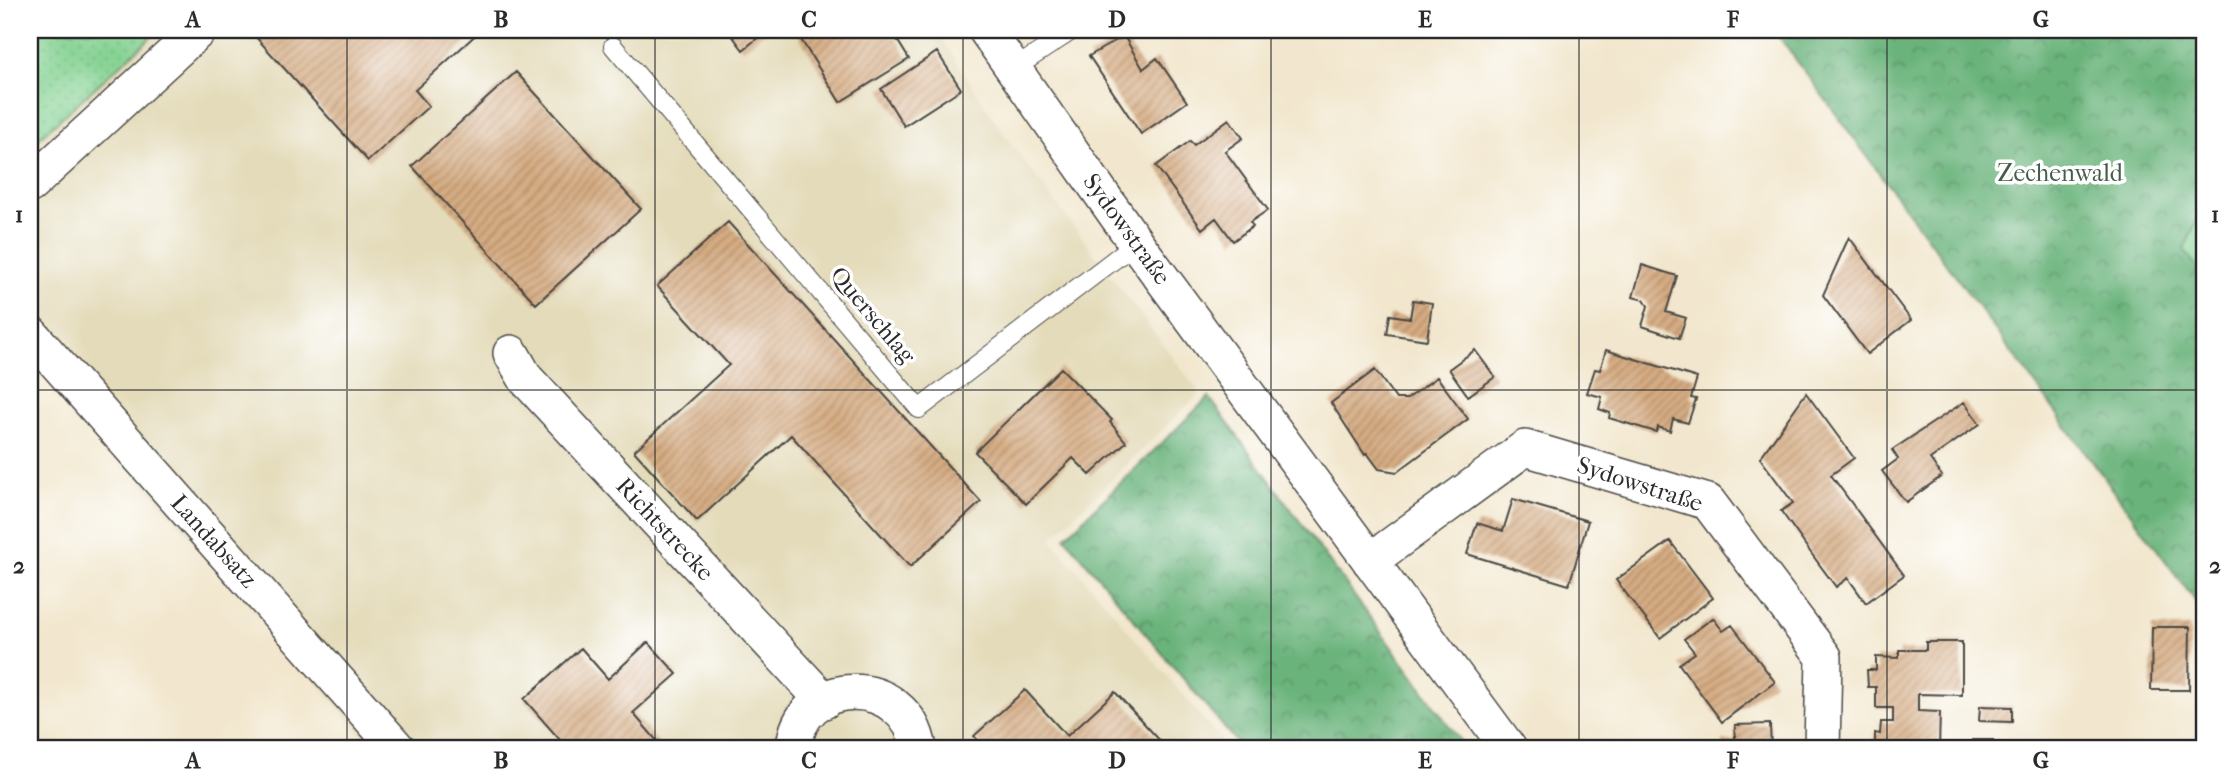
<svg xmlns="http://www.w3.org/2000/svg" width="2234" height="779" font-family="'IM FELL French Canon',serif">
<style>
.built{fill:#e4dbba}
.green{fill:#84d292;stroke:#587e5e;stroke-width:2}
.forest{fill:url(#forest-crowns);stroke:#4b7054;stroke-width:2}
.park{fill:url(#park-dots);stroke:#587e5e;stroke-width:2}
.building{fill:url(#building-hatch)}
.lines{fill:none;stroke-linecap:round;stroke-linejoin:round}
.service-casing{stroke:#494743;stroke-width:20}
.minor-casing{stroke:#494743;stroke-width:38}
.service{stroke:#fff;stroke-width:18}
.minor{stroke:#fff;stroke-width:35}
.grid{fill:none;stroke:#2b2b2b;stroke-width:2;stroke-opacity:0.55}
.labels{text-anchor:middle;stroke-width:7;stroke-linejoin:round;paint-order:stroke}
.park-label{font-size:24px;fill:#465d4a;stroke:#fff}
.street-label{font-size:24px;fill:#2b2b2b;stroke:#fff}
.neatline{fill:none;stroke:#2b2b2b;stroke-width:2.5}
.grid-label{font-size:23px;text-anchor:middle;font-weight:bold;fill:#2b2b2b}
</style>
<defs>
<pattern id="forest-crowns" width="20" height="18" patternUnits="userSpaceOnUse" patternTransform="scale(1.75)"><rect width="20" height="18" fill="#6bb47c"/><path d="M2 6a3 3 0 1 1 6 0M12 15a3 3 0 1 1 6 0" fill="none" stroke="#589366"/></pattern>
<pattern id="park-dots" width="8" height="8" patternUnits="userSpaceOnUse" patternTransform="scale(1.75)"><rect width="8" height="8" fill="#84d292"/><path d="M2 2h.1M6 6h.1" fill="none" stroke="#72b47e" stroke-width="1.8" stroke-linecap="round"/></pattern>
<pattern id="building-hatch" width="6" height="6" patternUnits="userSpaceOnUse" patternTransform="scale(1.75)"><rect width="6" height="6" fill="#d6ac82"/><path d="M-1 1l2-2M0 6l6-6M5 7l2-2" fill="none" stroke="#ae8c6b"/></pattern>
</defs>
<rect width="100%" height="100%" fill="#fff"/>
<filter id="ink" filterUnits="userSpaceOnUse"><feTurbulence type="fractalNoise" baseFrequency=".0143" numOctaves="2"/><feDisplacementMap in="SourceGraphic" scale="14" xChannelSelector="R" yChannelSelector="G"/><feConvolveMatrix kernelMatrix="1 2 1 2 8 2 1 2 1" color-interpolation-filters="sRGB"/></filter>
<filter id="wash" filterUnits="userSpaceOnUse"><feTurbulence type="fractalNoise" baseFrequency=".00686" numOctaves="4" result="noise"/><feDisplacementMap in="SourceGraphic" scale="28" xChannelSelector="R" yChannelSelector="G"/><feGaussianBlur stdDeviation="1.57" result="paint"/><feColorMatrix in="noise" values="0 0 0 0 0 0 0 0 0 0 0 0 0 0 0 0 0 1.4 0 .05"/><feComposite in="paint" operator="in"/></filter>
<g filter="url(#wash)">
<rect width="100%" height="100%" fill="#f2e7ce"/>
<path class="built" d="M30 30H936L1004 134 1200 393 1051 539 1229 749H374L30 352Z"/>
<path class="green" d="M2204 206V278L2183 249Z"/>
<path class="forest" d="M1774 30H2204V206L2184 249 2204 278V613Z
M1209 397 1466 749H1242L1065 537Z"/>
<path class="park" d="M30 30H159L30 146Z"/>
<g id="blocks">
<path class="building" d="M259 30H481L415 90 429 106 368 161 254 35Z
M728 30H767L743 50Z
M795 30H891L909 59 840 102Z
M1124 36 1143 69 1157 58 1187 102 1141 134 1089 56Z
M937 52 961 89 904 126 881 89Z
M516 72 641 209 536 304 412 166Z
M1229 119 1243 138 1225 151 1268 210 1250 222 1253 226 1233 241 1216 218 1202 229 1156 166 1190 141 1194 145Z
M728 222 981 502 910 567 791 435 697 521 634 451 729 365 657 286Z
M1849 237 1911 320 1867 354 1823 295Z
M1642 265 1677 276 1666 312 1686 318 1679 338 1642 326 1648 306 1644 300 1633 297Z
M1413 300 1432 303 1427 340 1387 334 1390 315 1410 318Z
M1475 350 1495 377 1468 396 1449 369Z
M1606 350 1697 378 1691 398 1696 399 1688 423 1673 419 1670 431 1658 427 1656 432 1609 418 1610 413 1599 409 1602 397 1587 393 1595 369 1600 370Z
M1061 368 1112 420 1110 422 1126 442 1090 475 1073 458 1026 504 975 452Z
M1375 370 1396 399H1407L1437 377 1468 419 1397 472 1379 469 1367 453 1365 455 1331 403Z
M1806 393 1854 458 1831 475 1904 575 1866 603 1848 578 1836 587 1808 549 1781 511 1793 503 1760 458Z
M1964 402 1980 424 1930 459 1942 476 1906 502 1882 471 1898 459 1892 450Z
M1513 499 1588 521 1569 585 1467 554 1477 523 1503 531Z
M1670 541 1713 598 1660 638 1616 580Z
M1713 618 1723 631 1732 625 1775 682 1722 722 1679 664 1695 653 1684 639Z
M2152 627H2190L2189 690H2151Z
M648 642 677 674 633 713 664 749H568L524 699 581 648 608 679Z
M1926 642H1962V695L1918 694V711L1940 712 1939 749H1875V733L1880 734 1881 722H1893V708H1876V687H1868L1867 670H1876V657L1899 658V650H1926Z
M1025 690 1067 736 1115 692 1163 744 1157 749H986L974 736Z
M1980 706 2012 707V722L1979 721Z
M1770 724 1771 749H1724L1723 741H1735V725Z
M1972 740H1993V749H1972Z"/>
</g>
</g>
<g filter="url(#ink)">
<use href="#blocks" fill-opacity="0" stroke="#494743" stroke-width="2"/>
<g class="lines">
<g class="service-casing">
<path id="service" d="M613 46 919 409 1136 243
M1012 70 1073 30"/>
</g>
<g class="minor-casing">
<path id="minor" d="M986 30 1136 243 1509 749
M30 185 199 30
M30 333 398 749
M511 353 526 379 824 701
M1370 561 1525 448 1708 502 1824 657 1822 749
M794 749C798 674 907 673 919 749"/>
</g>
<use href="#service" class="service"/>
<use href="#minor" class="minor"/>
</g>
</g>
<path class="grid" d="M347 30V749M655 30V749M963 30V749M1271 30V749M1579 30V749M1887 30V749M30 390H2204"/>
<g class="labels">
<g class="park-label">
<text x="2060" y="181">Zechenwald</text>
</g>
<g class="street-label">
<text transform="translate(1127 229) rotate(54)" y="8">Sydowstraße</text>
<text transform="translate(873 315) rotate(50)" y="8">Querschlag</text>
<text transform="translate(1640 484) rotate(18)" y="8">Sydowstraße</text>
<text transform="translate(665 529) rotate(47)" y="8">Richtstrecke</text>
<text transform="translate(214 541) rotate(48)" y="8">Landabsatz</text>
</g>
</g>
<rect width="2234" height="779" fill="none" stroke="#fff" stroke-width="77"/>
<rect x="38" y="38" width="2158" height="702" class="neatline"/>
<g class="grid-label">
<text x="193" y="27">A</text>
<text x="501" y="27">B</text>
<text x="809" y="27">C</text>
<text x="1117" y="27">D</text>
<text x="1425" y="27">E</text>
<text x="1733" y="27">F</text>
<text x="2041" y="27">G</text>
<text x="19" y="222">1</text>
<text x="2215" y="222">1</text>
<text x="19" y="573">2</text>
<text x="2215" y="573">2</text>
<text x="193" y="768">A</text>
<text x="501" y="768">B</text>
<text x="809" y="768">C</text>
<text x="1117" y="768">D</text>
<text x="1425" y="768">E</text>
<text x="1733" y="768">F</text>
<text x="2041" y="768">G</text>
</g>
</svg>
